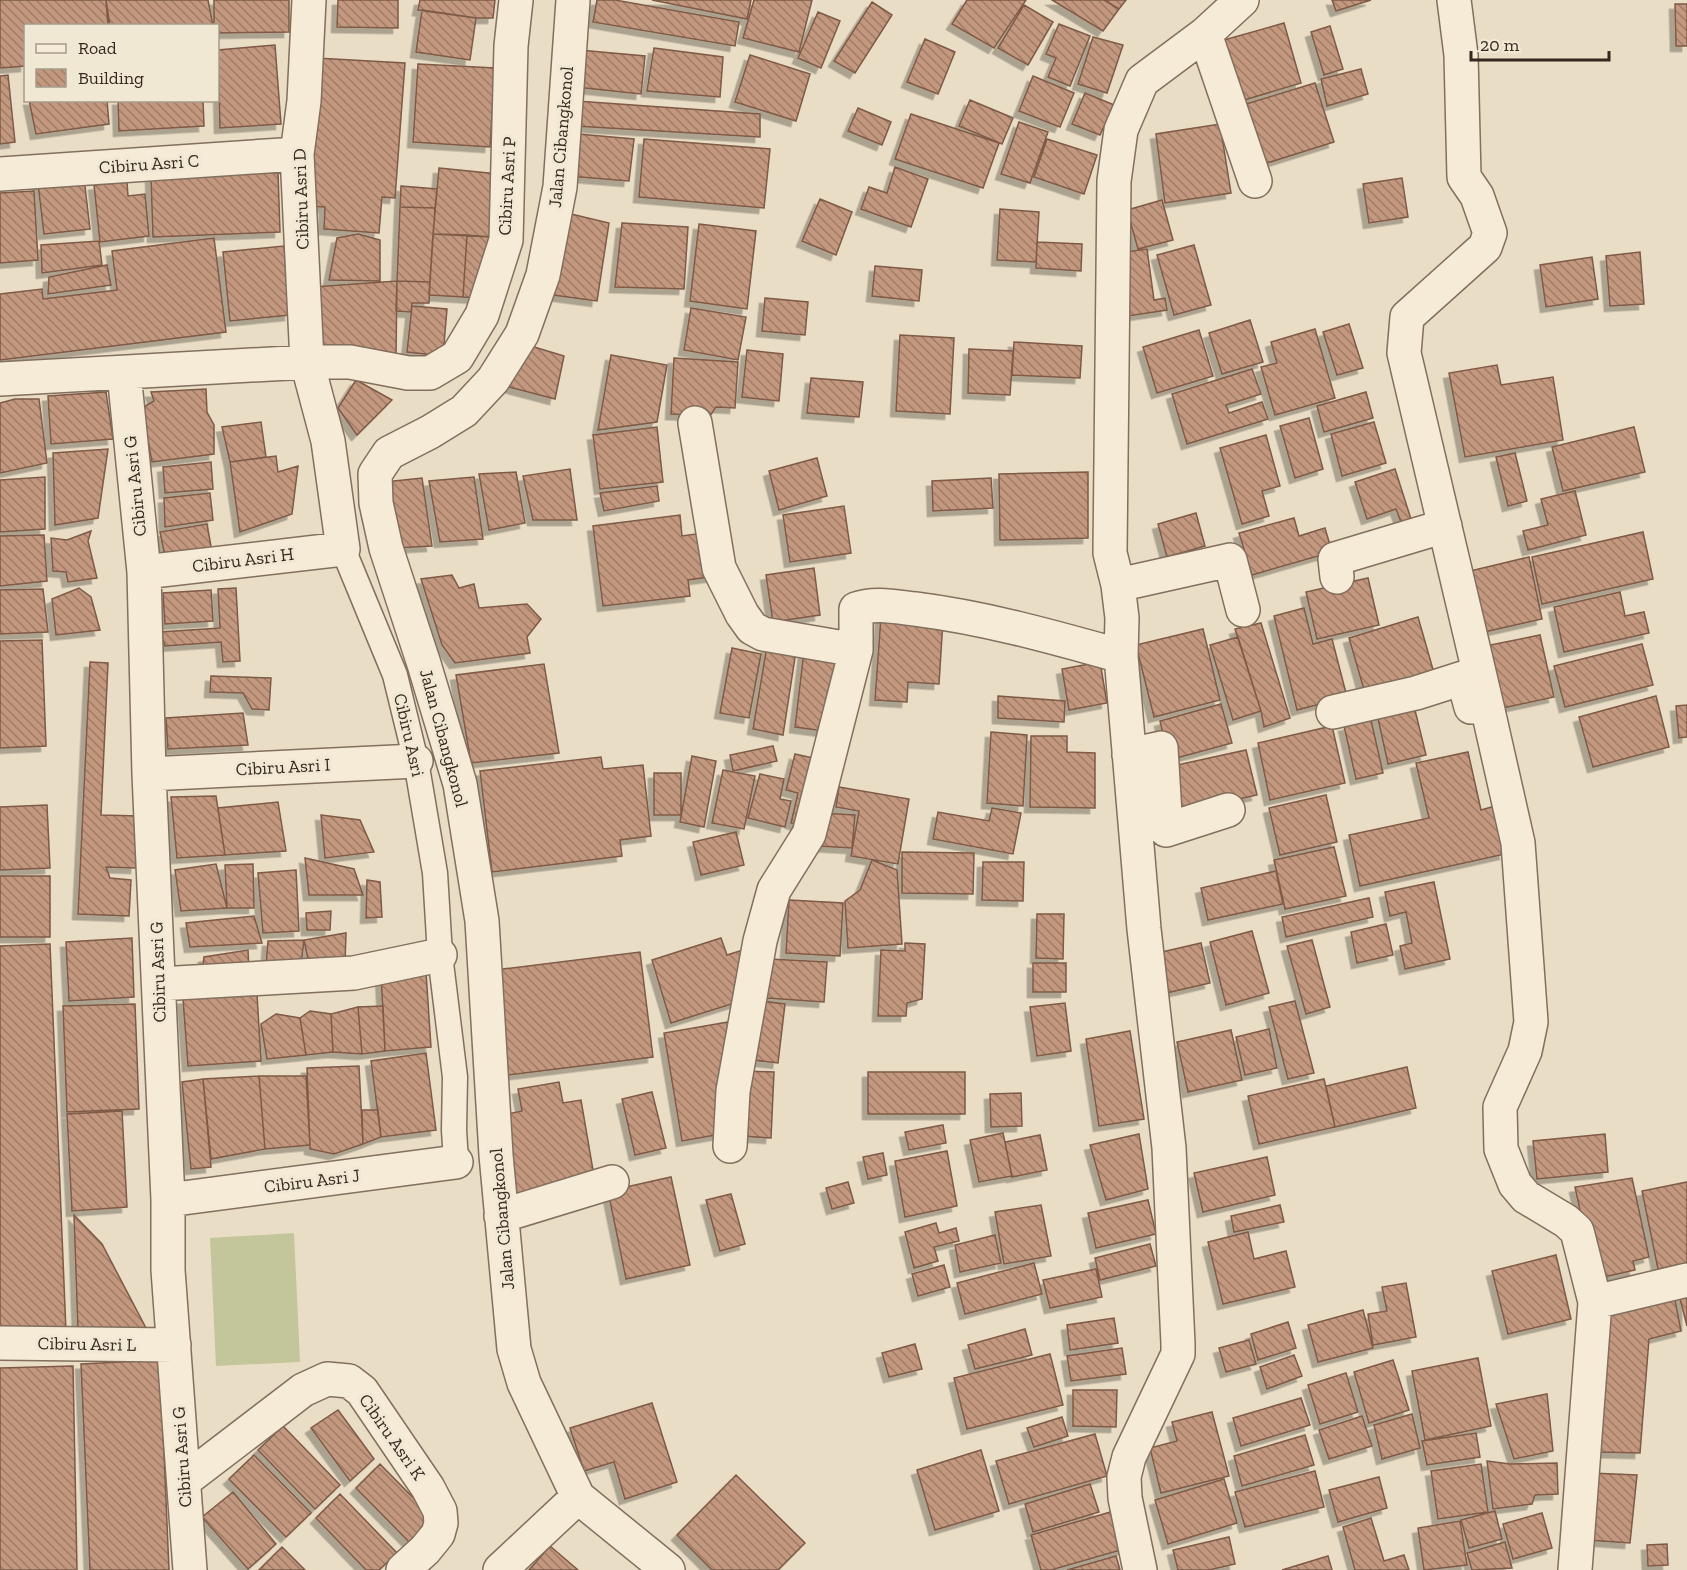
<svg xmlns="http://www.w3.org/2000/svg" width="1687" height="1570" font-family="'Zilla Slab',serif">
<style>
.garden{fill:#c3c69a}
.building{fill:url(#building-back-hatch);stroke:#7e5a46;stroke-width:1.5;filter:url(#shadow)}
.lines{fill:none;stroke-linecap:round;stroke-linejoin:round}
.service-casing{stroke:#826f5d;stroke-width:27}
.minor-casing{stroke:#826f5d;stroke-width:36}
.service{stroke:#f5ebd7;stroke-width:24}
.minor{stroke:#f5ebd7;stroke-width:33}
.labels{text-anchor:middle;stroke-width:6;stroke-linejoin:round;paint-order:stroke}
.street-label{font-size:18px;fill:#34281f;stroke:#f1e8d4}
</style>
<defs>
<pattern id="building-back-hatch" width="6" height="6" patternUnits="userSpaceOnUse" patternTransform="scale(1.5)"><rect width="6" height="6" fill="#c3987f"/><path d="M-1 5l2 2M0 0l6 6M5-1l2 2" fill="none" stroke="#9f7c67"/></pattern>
<filter id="shadow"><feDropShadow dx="-5.5" dy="5.5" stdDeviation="0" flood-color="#0004"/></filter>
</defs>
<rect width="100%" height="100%" fill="#e9ddc5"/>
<path class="garden" d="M294 1233 300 1362 216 1366 210 1238Z"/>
<path class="building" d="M0 0H106L108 26H26V66L0 68Z
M106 0H208L213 26H110Z
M214 0H289V32L218 33V26H214Z
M338 0H398V28L337 27Z
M420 0H495L493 18H476L418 10Z
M597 0H615L739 22 735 46 593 22Z
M652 0H751L747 19Z
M754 0H812L799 52 743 38Z
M967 0H1026L994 48 952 24Z
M1052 0H1104L1119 9 1103 31Z
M1104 0H1126L1119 9Z
M1332 0H1371L1336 11Z
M872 2 892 15 855 73 834 61Z
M1675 4H1687V46H1676Z
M1024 5 1053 22 1028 65 998 48Z
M422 10 476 18 470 60 416 52Z
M818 12 840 21 821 68 798 58Z
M1284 23 1301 83 1241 101 1224 40Z
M1059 24 1090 36 1070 86 1048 77 1056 58 1046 54Z
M1330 26 1343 69 1324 75 1311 32Z
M1093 37 1123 45 1107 93 1078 84Z
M925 39 955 52 938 94 907 82Z
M275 45 281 124 220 128 218 50Z
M654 48 723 57 720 97 647 91Z
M579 50 645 56 641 94 576 87Z
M750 55 810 74 796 121 735 102Z
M316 58 405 63 395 198 382 197 379 233 324 229 325 207 306 206Z
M418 64 495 68 490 147 413 142Z
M1361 69 1368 94 1327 106 1321 79Z
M8 75 15 142 0 144V76Z
M1033 76 1074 93 1060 127 1019 111Z
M1315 83 1334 142 1264 164 1246 104Z
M1085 93 1114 105 1100 135 1072 124Z
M29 100H107L109 124 36 134Z
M118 100H203L204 126 119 131Z
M970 100 1013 118 1002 144 959 126Z
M576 101 760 114V137L575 126Z
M858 108 891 122 882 145 848 131Z
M911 114 999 143 983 188 895 159Z
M1019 122 1048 132 1030 183 1001 174Z
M1220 124 1231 193 1165 203 1156 134Z
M567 133 634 139 629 181 568 176Z
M644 139 770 149 764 208 639 197Z
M1047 139 1097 155 1084 194 1034 177Z
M895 167 928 179 911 227 861 209 869 187 887 193Z
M439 168 498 174 490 237 433 234Z
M278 172 280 232 153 237 151 177Z
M84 178 90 229 44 234 38 184Z
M1402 178 1408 217 1369 223 1363 184Z
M127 182 128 196 145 194 149 236 100 242 94 185Z
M401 186 437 189 435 208 400 207Z
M34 191 38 260 0 263V193Z
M820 199 852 212 836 255 802 241Z
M1162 200 1173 240 1138 249 1127 210Z
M400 207 435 208 430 282 397 281Z
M1000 209 1039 212 1036 262 997 260Z
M567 213 609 223 597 301 546 294Z
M622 223 688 227 684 289 615 287Z
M699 224 756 231 747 309 690 301Z
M358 234 380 240V281L329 280 337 238Z
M433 234 467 235 463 297 429 295Z
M467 235 490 237 486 276 477 298 463 297Z
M214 238 226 332 0 360V294L42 289 43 299 117 290 112 251Z
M99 241 102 265 42 273 41 245Z
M1037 242 1082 244 1081 271 1036 268Z
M1194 245 1211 305 1174 315 1157 255Z
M284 246 290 315 230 321 223 252Z
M1147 249 1154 300 1165 298 1167 310 1128 316 1119 253Z
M1640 252 1644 304 1610 306 1606 256Z
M1592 257 1598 299 1546 307 1540 265Z
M107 265 111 285 48 294 49 277Z
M875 266 922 270 919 301 872 296Z
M397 281 396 357 313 358V287Z
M397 281 430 282 429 303H412L411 312 396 311Z
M765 298 808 302 805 335 762 331Z
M412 306 447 309 443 356 407 352Z
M691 308 746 317 738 360 684 350Z
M1250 320 1263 362 1222 374 1209 333Z
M1349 324 1363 368 1337 375 1323 332Z
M1315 329 1335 398 1275 415 1261 367 1277 363 1271 342Z
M1199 330 1213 376 1157 393 1143 347Z
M900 335 954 338 950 414 896 411Z
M1014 342 1082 346 1080 378 1012 375Z
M521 343 564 356 555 399 509 387Z
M969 349 1013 351 1010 395 968 393Z
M747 350 783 354 779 401 742 397Z
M611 355 667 365 657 422 598 430Z
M674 358 738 362 735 408 716 407 710 416 671 414Z
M1497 365 1501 385 1553 377 1563 440 1465 457 1449 373Z
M1252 369 1261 394 1226 405 1229 413 1262 402 1268 419 1187 444 1172 394Z
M811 378 863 382 859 417 807 413Z
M356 380 392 400 357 435 338 408Z
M206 389 207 412 214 425V454L152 462 142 408 154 401 151 392Z
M106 392 113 439 51 444 48 396Z
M1366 392 1373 418 1324 432 1317 406Z
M15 399H39L47 463 0 473V403Z
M1309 418 1323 469 1295 478 1280 426Z
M261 422 266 457 230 462 222 427Z
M1374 422 1386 463 1342 476 1331 434Z
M657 427 663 482 600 489 593 435Z
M1634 427 1645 472 1563 491 1552 447Z
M1266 435 1280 486 1262 491 1269 516 1242 524 1220 448Z
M108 449 98 518 55 525 53 453Z
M1515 453 1527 501 1508 506 1496 457Z
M276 456 278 472 298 466 292 514 240 532 230 462Z
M817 458 827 496 779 510 769 471Z
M211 462 213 489 165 493 163 467Z
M570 469 577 520H533L523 476Z
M1395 469 1411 519 1401 522 1396 509 1367 519 1355 482Z
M516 472 525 523 489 530 479 474Z
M1088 472V538L1000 540 999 474Z
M45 477V529L0 532V480Z
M474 477 483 539 440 542 429 481Z
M422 478 432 546 394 548 385 482Z
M991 478 993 508 933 511 932 481Z
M657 486 659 501 604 511 600 493Z
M1575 491 1586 535 1528 550 1523 531 1548 525 1541 499Z
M210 493 213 520 165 527 164 498Z
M844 506 851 553 790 562 783 515Z
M1196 513 1205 546 1167 557 1158 524Z
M680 515 682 536 710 532 716 576 688 580 690 596 603 606 593 526Z
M1294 518 1299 536 1325 528 1332 552 1252 575 1239 533Z
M207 524 212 552 166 561 160 532Z
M91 531 88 541 97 578 68 582 66 572 53 571 51 538 67 540Z
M1643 532 1653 579 1542 604 1532 557Z
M44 535 47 581 0 586V536Z
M1529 557 1542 619 1484 632 1470 571Z
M814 568 820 615 773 622 766 575Z
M452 575 459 588 474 584 479 608 527 604 541 619 527 637 530 653 455 663 442 645 421 579Z
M1368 578 1379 625 1317 639 1306 592Z
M79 588 91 597 100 630 56 635 52 599Z
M236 588 240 661 223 662 221 642 165 646 160 632 220 628 218 589Z
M43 589 48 632 0 634V590Z
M211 590 213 621 165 624 163 593Z
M1620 592 1625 616 1644 612 1649 633 1564 652 1554 607Z
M1304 608 1313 644 1332 639 1347 697 1297 710 1274 616Z
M881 616 943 620 939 684 908 682 907 702 875 700Z
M1418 617 1436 680 1367 700 1349 638Z
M1261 623 1290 718 1264 727 1261 711 1235 629Z
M1203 629 1220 700 1154 717 1136 645Z
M1540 635 1554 697 1498 709 1485 646Z
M1238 637 1261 711 1233 720 1210 645Z
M42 640 46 746 0 748V641Z
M1642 644 1653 685 1565 707 1554 666Z
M767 646 796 651 783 735 753 729Z
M732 648 761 654 749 718 720 713Z
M804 651 840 655 831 732 795 727Z
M90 662 108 663 101 815 139 816 136 868 106 867 110 878 131 880 129 916 78 914Z
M1100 662 1107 703 1069 710 1062 669Z
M544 664 559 753 471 763 456 675Z
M211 676 271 678 269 710 252 709 243 693 210 692Z
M998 696 1065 701 1064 722 998 718Z
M1656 696 1669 747 1593 767 1579 717Z
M1221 704 1232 743 1169 760 1160 721Z
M1687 705V737L1679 738 1676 706Z
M1414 706 1426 755 1388 764 1377 714Z
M243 713 248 745 168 749 166 718Z
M1371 720 1383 773 1356 779 1344 726Z
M1332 726 1345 783 1270 800 1258 743Z
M991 732 1027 735 1023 806 987 803Z
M1031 736H1067V752L1095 753V808L1030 807Z
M773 746 777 761 733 771 730 755Z
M1246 750 1257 795 1179 812 1168 767Z
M1468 752 1481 810 1495 806 1505 854 1360 886 1349 835 1429 818 1416 763Z
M795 754 822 760 807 827 791 823 798 793 786 790Z
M692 756 716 761 704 827 680 822Z
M601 757 603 769 643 765 651 836 620 840 622 856 492 872 480 771Z
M723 770 755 776 744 829 712 823Z
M654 773H681V815H654Z
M760 774 784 779 780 799 791 801 785 827 748 818Z
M839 787 909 799 898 864 851 856 859 811 836 807Z
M1326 795 1337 842 1280 855 1269 808Z
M216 796 225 855 177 858 171 797Z
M278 802 286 851 225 855 218 808Z
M47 805 50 868 0 870V807Z
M992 808 1021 813 1013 854 933 839 938 812 989 821Z
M820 813 855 815 852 848 818 846Z
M321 815 360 820 374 852 325 858Z
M736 832 744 865 701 875 693 842Z
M1334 847 1346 896 1285 909 1274 860Z
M902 852 974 853 973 894 902 893Z
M305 858 354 869 363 895H309Z
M872 860 897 870 902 944 848 948 845 901 860 890Z
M983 862H1024L1023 901 982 900Z
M216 864 227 908 181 911 175 870Z
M253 864 254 908H227L225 865Z
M296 870 299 931 263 933 258 873Z
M1276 871 1283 904 1208 920 1201 888Z
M0 876H50V937H0Z
M367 880 380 882 382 917 366 918Z
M1434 882 1450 959 1405 969 1400 946 1412 943 1406 912 1390 916 1385 892Z
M1369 898 1373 917 1286 937 1282 917Z
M789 900 843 903 840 956 786 953Z
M331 911 330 930H307L306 913Z
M1037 914H1064L1063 959 1036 958Z
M254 916 262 943 190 947 186 923Z
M1386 924 1393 955 1357 963 1351 932Z
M1252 931 1269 993 1226 1005 1210 942Z
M346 933 345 963 309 964 304 940Z
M132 938 134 997 69 1001 66 942Z
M721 938 727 955 743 950 751 976 735 982 741 1001 671 1023 652 960Z
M304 940 301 964 266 966 268 941Z
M1312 940 1330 1007 1306 1014 1287 946Z
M905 943 925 944 922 999 907 1003 906 1016H878L881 950 905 951Z
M1201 943 1210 983 1162 994 1153 954Z
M50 944 66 1332 0 1334V946Z
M248 950 249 971 202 973 204 957Z
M640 952 653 1057 508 1075 495 970Z
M769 959 827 962 824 1002 767 998Z
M1033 963H1066V992H1033Z
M426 972 431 1047 385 1051 381 975Z
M257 994 261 1061 188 1066 183 999Z
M753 1000 785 1004 778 1063 746 1059Z
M1295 1001 1314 1073 1288 1079 1269 1007Z
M1065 1003 1071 1051 1037 1056 1030 1007Z
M135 1004 139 1109 67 1112 63 1006Z
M383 1006 385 1051 362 1054 358 1007Z
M358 1007 362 1054 333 1052 331 1014Z
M310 1011 331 1014 333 1052 306 1055 300 1018Z
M276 1014 300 1018 306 1055 267 1059 261 1024Z
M734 1021 721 1134 682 1141 664 1033Z
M1269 1029 1277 1068 1245 1075 1236 1037Z
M1231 1030 1242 1080 1188 1092 1177 1042Z
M1130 1031 1144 1119 1099 1126 1086 1039Z
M426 1053 436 1130 381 1137 371 1061Z
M359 1066 363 1144 334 1154 310 1149 307 1068Z
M1407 1067 1416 1108 1335 1127 1326 1086Z
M745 1071 774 1072 771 1138 742 1136Z
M868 1072H965V1114H868Z
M259 1076H306L310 1145 265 1149Z
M259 1076 265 1149 211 1159 203 1079Z
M203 1079 211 1167 191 1169 182 1082Z
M1324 1079 1335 1127 1259 1144 1248 1096Z
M559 1082 563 1103 581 1100 595 1182 513 1196 499 1116 522 1111 518 1089Z
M652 1092 666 1148 635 1155 622 1099Z
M1021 1093 1022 1126 991 1127 990 1094Z
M362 1110H378L381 1137 363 1144Z
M122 1111 127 1207 72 1211 67 1114Z
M943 1125 946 1143 909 1150 905 1132Z
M1003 1133 1012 1176 979 1182 970 1140Z
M1139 1134 1148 1189 1106 1200 1090 1145Z
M1605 1134 1608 1172 1537 1179 1533 1141Z
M1040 1135 1047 1170 1012 1177 1005 1142Z
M947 1151 957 1206 905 1217 895 1161Z
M883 1153 887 1175 868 1179 863 1157Z
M1267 1157 1275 1195 1203 1212 1194 1173Z
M671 1177 690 1265 626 1279 608 1191Z
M1632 1178 1649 1257 1633 1261 1635 1270 1595 1279 1575 1187Z
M848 1182 854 1203 832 1209 826 1188Z
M1687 1182V1263L1658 1269 1642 1191Z
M731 1194 745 1244 720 1251 706 1200Z
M1148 1200 1156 1234 1096 1248 1088 1213Z
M1041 1205 1051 1256 1004 1264 995 1212Z
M1280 1205 1284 1222 1234 1232 1231 1216Z
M74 1215 102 1244 146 1328 78 1331Z
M936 1223 939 1233 956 1228 959 1241 934 1247 938 1261 914 1268 905 1232Z
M1248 1232 1254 1259 1286 1251 1295 1287 1223 1304 1208 1242Z
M995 1235 1001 1263 960 1272 955 1245Z
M1150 1244 1156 1266 1100 1280 1095 1258Z
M1556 1255 1571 1319 1508 1334 1492 1271Z
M1034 1263 1042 1294 965 1314 957 1283Z
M944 1265 950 1287 918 1296 912 1274Z
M1096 1269 1102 1297 1050 1308 1043 1280Z
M1406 1283 1416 1337 1373 1345 1368 1314 1387 1311 1382 1287Z
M1673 1290 1681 1331 1649 1339 1640 1453 1600 1452 1606 1306Z
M1687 1293V1326L1679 1295Z
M1363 1310 1373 1348 1318 1362 1308 1325Z
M1114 1318 1118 1343 1070 1350 1067 1325Z
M1288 1322 1296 1348 1258 1360 1251 1334Z
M1025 1329 1032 1355 975 1369 968 1345Z
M1249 1340 1256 1364 1226 1372 1219 1348Z
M915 1344 922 1369 889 1377 882 1353Z
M1122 1348 1126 1374 1071 1381 1067 1356Z
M1050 1354 1063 1405 967 1429 954 1378Z
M1294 1355 1302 1376 1267 1389 1260 1367Z
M1478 1358 1491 1426 1425 1440 1412 1371Z
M160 1360 169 1570H90L81 1364Z
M1393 1360 1409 1410 1369 1423 1354 1372Z
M73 1366 77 1570H0V1368Z
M1346 1373 1358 1412 1320 1424 1308 1385Z
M1073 1390H1117L1116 1427 1073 1426Z
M1547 1394 1553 1451 1514 1459 1496 1404Z
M1301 1398 1310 1425 1241 1446 1233 1418Z
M652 1403 677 1482 625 1499 614 1462 584 1471 570 1428Z
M338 1410 374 1459 350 1481 311 1428Z
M1212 1412 1229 1476 1161 1493 1150 1448 1177 1441 1172 1422Z
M1412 1414 1420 1448 1382 1459 1374 1425Z
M1362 1416 1372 1446 1329 1459 1319 1430Z
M1062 1417 1068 1436 1034 1447 1027 1428Z
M283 1426 340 1485 315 1509 258 1450Z
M1476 1433 1480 1457 1427 1465 1422 1441Z
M1095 1434 1107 1476 1009 1504 996 1461Z
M1305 1435 1314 1465 1242 1486 1234 1456Z
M981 1450 999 1511 935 1530 917 1470Z
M254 1455 311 1513 286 1537 229 1479Z
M1487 1461 1510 1464 1557 1463 1558 1494 1535 1495 1532 1504 1493 1509Z
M380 1464 437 1522 413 1546 356 1488Z
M1481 1464 1488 1512 1438 1519 1431 1471Z
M1315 1471 1324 1507 1245 1527 1235 1492Z
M1590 1473 1637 1475 1630 1543 1588 1540Z
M736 1475 805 1543 778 1570H712L677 1535Z
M1379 1477 1387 1508 1338 1522 1329 1490Z
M1224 1479 1237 1523 1168 1544 1155 1500Z
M1090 1484 1099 1512 1033 1532 1025 1504Z
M233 1492 276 1544 248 1569 202 1517Z
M340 1494 397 1553 379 1570H366L316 1518Z
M1114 1511 1124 1549 1051 1570H1041L1031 1535Z
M1495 1511 1502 1539 1469 1548 1461 1520Z
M1542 1513 1552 1548 1513 1559 1503 1524Z
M1371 1518 1384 1561 1404 1555 1409 1570H1355L1343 1527Z
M1460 1521 1467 1565 1424 1570 1418 1528Z
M1229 1537 1235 1564 1209 1570H1178L1173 1550Z
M1505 1542 1512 1568 1472 1570 1467 1553Z
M1667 1544 1668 1565 1648 1566 1647 1545Z
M550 1546 578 1570H529Z
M282 1547 305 1570H259Z
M1116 1556 1120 1570H1067Z
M1328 1556 1332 1570H1282Z"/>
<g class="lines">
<g class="service-casing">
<path id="service" d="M343 549 395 675 416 761 435 873 440 955 455 1077 454 1130 456 1162"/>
</g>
<g class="minor-casing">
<path id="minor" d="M573 0 560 187 543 275 522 334 493 380 464 411 430 432 389 453 375 474 376 503 386 548 424 664 460 784 482 921 496 1155 514 1349 524 1383 578 1497 668 1570
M1205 34 1255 181
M0 174 297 154
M124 373 144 572 149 774 168 1200V1270L190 1570
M0 379 307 362H350L408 373H430L457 357 482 315 506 240 511 46 516 0
M695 423 719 568 742 614 752 628 763 634 856 650
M144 572 343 549 328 441 307 362 297 154 304 101 309 0
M1337 577 1335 559 1445 526
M1118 585 1230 560 1243 610
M1487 706 1518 843 1531 1022 1525 1051 1500 1107 1501 1149 1515 1184 1526 1197 1566 1221 1577 1231 1595 1302 1575 1570
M1333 712 1416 693 1463 678 1471 707 1487 706 1404 353 1407 317 1485 247 1490 233 1477 196 1464 177 1461 55 1454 0
M1129 755 1161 748 1166 830 1228 810
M149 774 416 761
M159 984 354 973 440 955
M730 1146 733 1091 760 941 774 890 809 834 856 650V609C874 602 897 607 915 609 986 618 1053 637 1121 656
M168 1200 456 1162
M501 1216 612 1182
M1595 1302 1687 1280
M0 1343 174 1345
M184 1481 303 1390 327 1379 349 1381 362 1391 428 1488 440 1511 441 1523 438 1534 425 1550 403 1570
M500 1570 578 1497
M1140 1570 1125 1498 1124 1477 1129 1457 1178 1354V1344L1169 1148 1144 929 1121 656 1122 618 1118 585 1110 553 1114 181 1121 130 1142 81 1205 34 1242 0"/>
</g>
<use href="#service" class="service"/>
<use href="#minor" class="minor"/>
</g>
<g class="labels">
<g class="street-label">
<text transform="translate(561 137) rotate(-85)" y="6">Jalan Cibangkonol</text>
<text transform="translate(149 164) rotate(-4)" y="6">Cibiru Asri C</text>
<text transform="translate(507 186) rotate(-87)" y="6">Cibiru Asri P</text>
<text transform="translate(301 199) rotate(-92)" y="6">Cibiru Asri D</text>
<text transform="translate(135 486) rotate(-96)" y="6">Cibiru Asri G</text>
<text transform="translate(243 560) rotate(-7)" y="6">Cibiru Asri H</text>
<text transform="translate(409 735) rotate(77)" y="6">Cibiru Asri</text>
<text transform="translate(444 738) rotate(75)" y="6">Jalan Cibangkonol</text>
<text transform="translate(283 767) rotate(-3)" y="6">Cibiru Asri I</text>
<text transform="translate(158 972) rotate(-92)" y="6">Cibiru Asri G</text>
<text transform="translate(312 1181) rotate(-7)" y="6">Cibiru Asri J</text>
<text transform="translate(502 1219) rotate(-95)" y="6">Jalan Cibangkonol</text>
<text transform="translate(87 1344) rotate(1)" y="6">Cibiru Asri L</text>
<text transform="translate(392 1437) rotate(55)" y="6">Cibiru Asri K</text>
<text transform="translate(182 1457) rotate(-94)" y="6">Cibiru Asri G</text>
</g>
</g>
<rect x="24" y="24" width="195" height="78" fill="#f1e8d4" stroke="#a59b8c" stroke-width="1.5"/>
<rect x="36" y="44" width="30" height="9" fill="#f5ebd7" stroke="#a59b8c" stroke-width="1.5"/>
<text x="78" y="54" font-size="18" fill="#34281f">Road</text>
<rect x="36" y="69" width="30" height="18" fill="url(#building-back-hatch)" stroke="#a59b8c" stroke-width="1.5"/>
<text x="78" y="84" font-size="18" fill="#34281f">Building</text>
<path d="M1471 51v9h138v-9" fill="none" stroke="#34281f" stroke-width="3"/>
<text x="1480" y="51" font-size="18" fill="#34281f" stroke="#f1e8d4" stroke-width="4.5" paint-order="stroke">20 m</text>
</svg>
